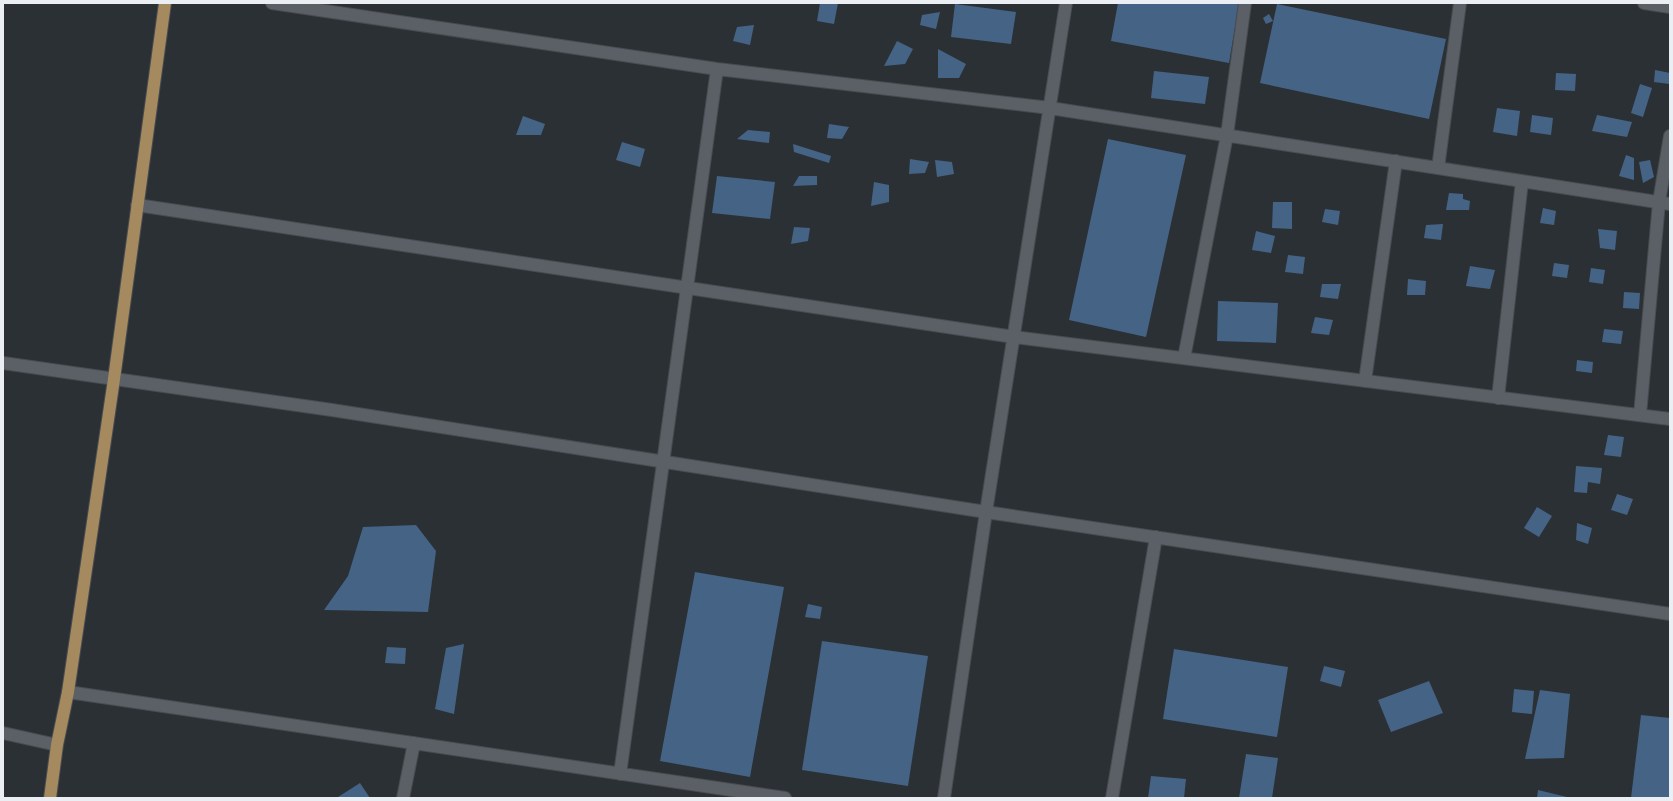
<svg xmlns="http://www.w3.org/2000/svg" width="1673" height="801" font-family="'IBM Plex Sans',sans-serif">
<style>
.building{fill:#456385}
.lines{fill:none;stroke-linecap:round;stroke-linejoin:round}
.street-casing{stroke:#484b50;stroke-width:14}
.primary-casing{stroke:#484b50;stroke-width:14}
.street{stroke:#5b6066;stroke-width:12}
.primary{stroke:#a68a5f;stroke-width:12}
</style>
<rect width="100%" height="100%" fill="#2b3035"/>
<path class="building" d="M820 3H838L834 24 817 21Z
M1118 3H1239L1229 63 1111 41Z
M955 4 1016 12 1011 44 951 37Z
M1277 4 1446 39 1429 119 1260 83Z
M940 12 936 29 920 25 922 15Z
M1269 14 1273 21 1266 24 1263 18Z
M754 25 750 45 733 41 737 27Z
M897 41 913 49 905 64 884 66Z
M938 49 966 64 959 78H938Z
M1655 70 1670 73 1669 84 1654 82Z
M1154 71 1209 77 1205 104 1151 98Z
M1556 73 1576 74 1575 91 1555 90Z
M1640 84 1652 88 1643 117 1631 113Z
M1497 108 1520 111 1517 136 1493 132Z
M1532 115 1553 118 1551 135 1530 132Z
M1597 115 1632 122 1627 137 1592 131Z
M523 116 545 124 541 135H516Z
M829 124 849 127 842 139 827 138Z
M748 130 770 132 769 143 737 139Z
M1108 139 1186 155 1146 337 1069 320Z
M622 142 645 149 640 167 616 160Z
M793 144 831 156 829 163 794 152Z
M1626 155 1634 158V180L1619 176Z
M910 159 929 162 925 173 909 174Z
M935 160 952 162 954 174 937 177Z
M1650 160 1654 177 1643 183 1639 162Z
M717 176 775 182 770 219 712 213Z
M799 176H817V185L793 186Z
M874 182 889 185V202L871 206Z
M1449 193 1463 194V199L1470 201 1469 210H1446Z
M1273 202H1292V229L1272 228Z
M1543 208 1556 211 1554 225 1540 223Z
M1325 209 1340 211 1338 225 1322 222Z
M1443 224 1441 240 1424 238 1426 225Z
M794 227 810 228 808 241 791 244Z
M1598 229 1617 231 1615 250 1600 248Z
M1256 231 1275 236 1271 253 1252 250Z
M1288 255 1305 257 1303 274 1285 272Z
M1554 263 1569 265 1567 278 1552 276Z
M1470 266 1495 270 1490 289 1466 286Z
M1591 268 1605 270 1603 284 1589 282Z
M1408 279 1426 281 1425 295H1407Z
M1322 284H1341L1338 299 1320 297Z
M1624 292 1640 293 1639 309 1623 308Z
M1218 301 1278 303 1276 343 1217 341Z
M1315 317 1333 320 1329 335 1311 333Z
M1604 329 1623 331 1621 344 1602 342Z
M1577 360 1593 362 1592 373 1576 371Z
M1608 435 1624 437 1621 457 1604 455Z
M1576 466 1602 468 1600 484 1588 482 1587 493 1574 492Z
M1617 494 1633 499 1627 515 1611 510Z
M1537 507 1552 516 1539 537 1524 528Z
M1577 523 1592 528 1588 544 1576 540Z
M416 525 436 551 428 612 324 610 348 576 363 527Z
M695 572 784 587 750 777 660 761Z
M808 604 822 607 820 619 805 617Z
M822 641 928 656 908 786 802 770Z
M464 644 454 714 435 709 446 648Z
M387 647 406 648 405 664 385 663Z
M1174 649 1288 667 1277 737 1163 719Z
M1324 666 1345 671 1341 687 1320 681Z
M1429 681 1443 713 1391 732 1378 700Z
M1514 689 1534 691 1532 714 1512 712Z
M1540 690 1570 694 1564 758 1525 759Z
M1641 715 1670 718V798H1631Z
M1246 754 1278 758 1272 798H1239Z
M1151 776 1186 779 1184 798H1148Z
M360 783 370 798 338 797Z
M1538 790 1567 797V798H1537Z"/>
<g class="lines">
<g class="street-casing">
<path id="street" d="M272 3 717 69 1050 108 1670 204
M1644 3 1670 7
M1438 168 1460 3
M137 205 1014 337 1670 419
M1184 358 1227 135 1245 3
M3 363 332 410 986 512 1670 614
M1365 381 1396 161
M1498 398 1522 181
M1640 415 1659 202 1670 136
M68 692 785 798
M3 733 57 745
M620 774C652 539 686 304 717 69
M403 798 414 743
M944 798 986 512 1066 3
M1112 798 1156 537"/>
</g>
<g class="primary-casing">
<path id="primary" d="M50 798 57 745 68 692 114 379 165 3"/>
</g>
<use href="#street" class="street"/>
<use href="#primary" class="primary"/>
</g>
<rect width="1673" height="801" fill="none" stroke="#ebeef2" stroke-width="8"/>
</svg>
